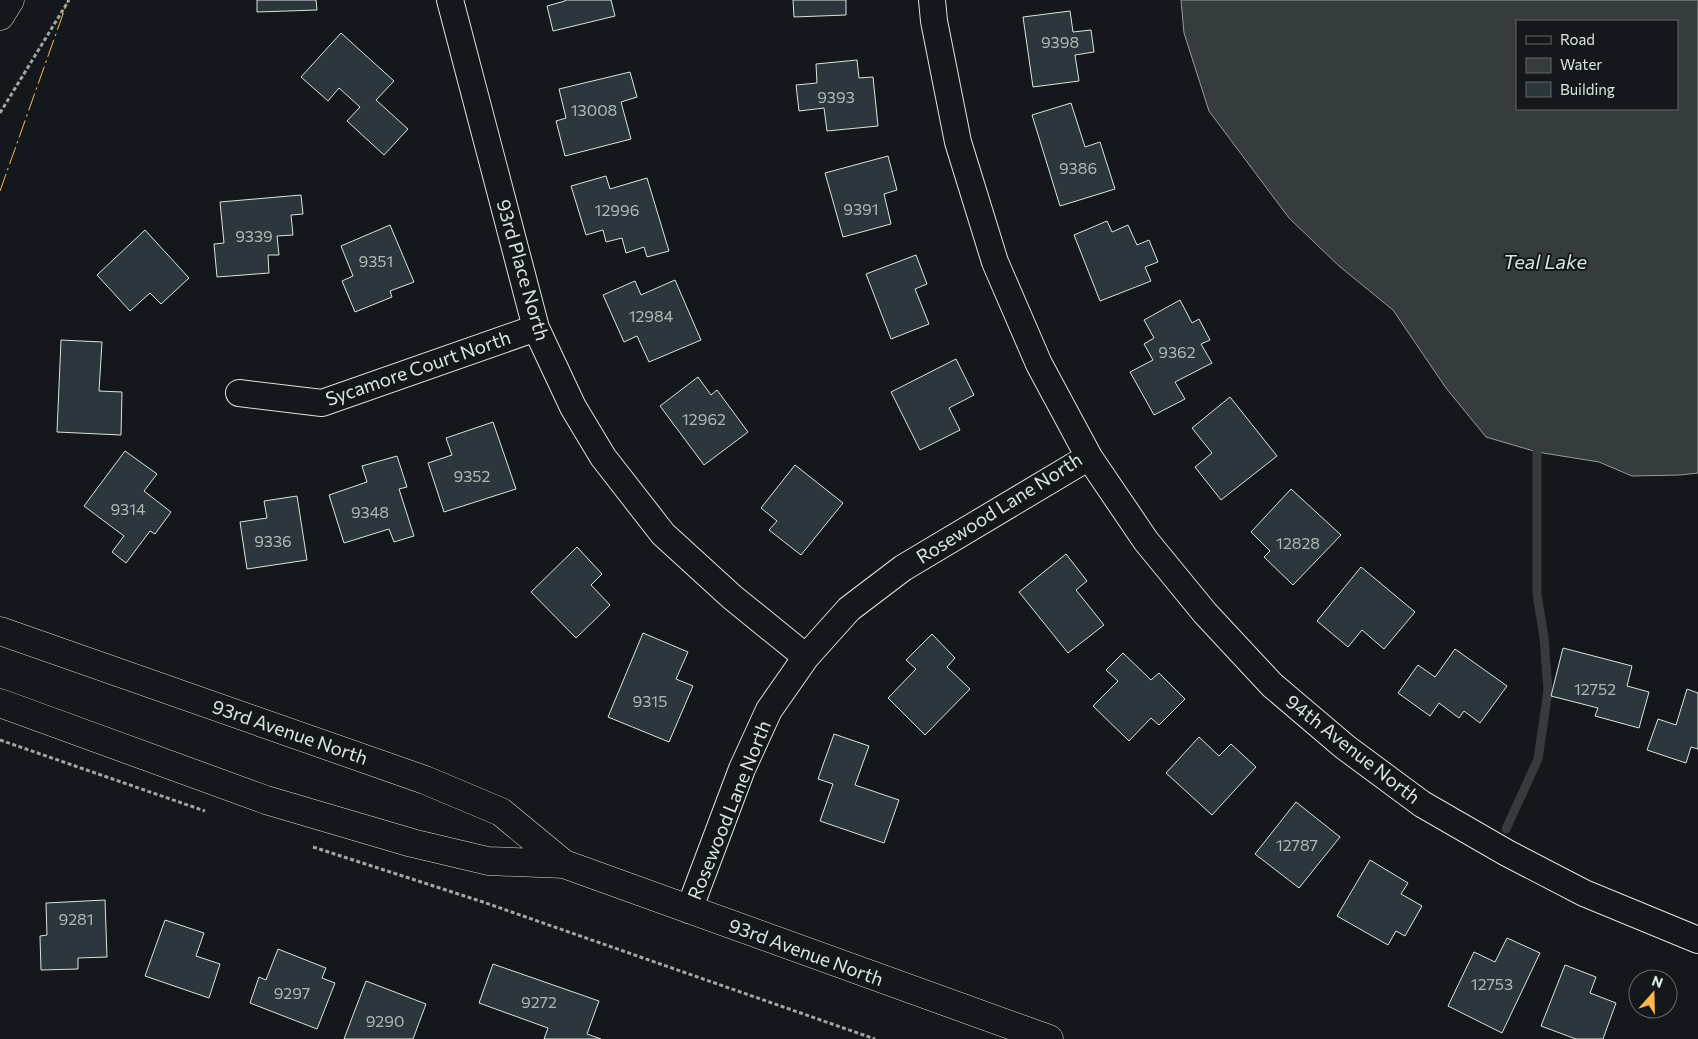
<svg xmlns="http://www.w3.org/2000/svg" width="1698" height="1039" font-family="Commissioner,sans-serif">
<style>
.water{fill:#363b3e;stroke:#939e99;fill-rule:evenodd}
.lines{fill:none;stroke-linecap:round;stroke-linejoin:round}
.stream{stroke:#363b3e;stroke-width:9}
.building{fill:#2c363c;stroke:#d8e6dc}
.street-casing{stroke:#d8e6dc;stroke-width:28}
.secondary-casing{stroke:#d8e6dc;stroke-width:29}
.path{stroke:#9da8a2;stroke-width:3;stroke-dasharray:4 2.5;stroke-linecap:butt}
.street{stroke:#14181c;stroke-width:26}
.secondary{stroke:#14181c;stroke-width:28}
.power{stroke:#ffb74d;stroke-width:1;stroke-dasharray:18 4 2.5 4;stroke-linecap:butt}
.labels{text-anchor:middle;stroke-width:4;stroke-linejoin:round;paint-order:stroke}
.number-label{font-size:16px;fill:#adbab4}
.street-label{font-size:19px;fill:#d8e6dc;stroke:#14181c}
.water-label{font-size:20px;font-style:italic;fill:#d8e6dc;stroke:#14181c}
</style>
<rect width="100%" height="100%" fill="#14181c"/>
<path class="water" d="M1181 0H1698V473L1680 475 1632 476 1599 462 1537 452 1486 437 1446 388 1393 310 1339 266 1289 218 1209 111 1184 33ZM1517 21H1677V109H1517Z"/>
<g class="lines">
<path class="stream" d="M1506 829 1538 759 1548 691 1544 638 1537 594V452"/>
</g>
<path class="building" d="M257 0H316L317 10 257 12Z
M565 0H611L615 16 553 31 547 6 565 1Z
M793 0H846V15L794 17Z
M1070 11 1073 32 1091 30 1094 52 1075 55 1079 81 1033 87 1023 17Z
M341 33 394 81 376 100 408 129 384 155 347 121 360 107 339 88 328 101 301 77Z
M857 60 859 78 873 77 878 126 827 131 824 108 799 111 796 85 817 83 816 64Z
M630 72 637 97 621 102 631 139 565 156 556 121 566 118 559 89Z
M1071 103 1085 147 1100 142 1115 189 1060 206 1032 115Z
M888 156 897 190 884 194 891 224 843 237 825 173Z
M606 176 610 189 647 178 669 251 647 257 644 247 626 253 622 238 606 242 603 230 586 235 571 186Z
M301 195 303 214 291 215 293 235 277 236 279 255H268L269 273 217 277 214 244 224 243 220 202Z
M1107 221 1112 232 1128 225 1137 245 1149 240 1158 262 1145 267 1151 281 1100 301 1074 235Z
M390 225 414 282 390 291 392 297 355 312 342 281 353 276 341 246Z
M145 230 189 278 161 304 150 293 130 311 97 275Z
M916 255 927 284 915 289 929 324 891 339 866 274Z
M675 280 701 340 649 362 637 336 624 342 603 295 635 281 641 295Z
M1180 300 1192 323 1199 319 1210 340 1201 344 1212 363 1175 382 1185 399 1154 415 1130 372 1153 360 1144 344 1154 338 1144 320Z
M61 340 102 342 99 391 122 392 121 435 57 432Z
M956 359 974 395 949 408 960 430 920 450 891 392Z
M698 377 711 395 717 390 748 432 704 465 660 406Z
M1230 397 1277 456 1221 500 1195 467 1212 453 1192 428Z
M493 422 516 489 444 512 428 463 452 455 446 438Z
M125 451 157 474 144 491 171 512 155 534 150 531 126 563 112 552 124 536 84 506Z
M397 456 407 487 399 489 414 536 394 542 389 529 344 543 329 495 367 482 362 466Z
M795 465 843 503 801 555 769 530 777 521 761 508Z
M1291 489 1341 535 1293 585 1264 557 1270 551 1251 532Z
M297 496 307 560 247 569 240 522 267 518 264 501Z
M577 547 602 574 591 585 610 605 576 638 531 592Z
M1066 554 1087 581 1076 590 1104 625 1068 653 1019 592Z
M1361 567 1415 612 1384 649 1362 630 1348 647 1317 621Z
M643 633 688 652 676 679 693 686 669 742 608 717Z
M932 634 955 658 947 667 970 689 925 735 888 698 916 669 906 660Z
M1563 648 1632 666 1627 686 1649 692 1639 728 1595 716 1598 708 1551 696Z
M1455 649 1507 686 1480 723 1464 711 1459 718 1439 703 1430 716 1398 693 1418 665 1435 677Z
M1123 653 1151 680 1159 673 1185 699 1159 725 1151 718 1129 741 1093 706 1118 681 1106 670Z
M1687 689 1698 693V749L1691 747 1686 763 1647 750 1658 719 1676 725Z
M834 734 869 746 855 785 899 800 884 843 820 821 833 784 818 779Z
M1199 737 1219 756 1231 744 1256 767 1212 815 1166 773Z
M1296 802 1340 837 1299 888 1255 854Z
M1370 860 1408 883 1401 894 1422 906 1405 936 1396 931 1388 945 1337 916Z
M105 900 107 957 78 958V969L41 970 40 936 47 935 46 903Z
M165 920 204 933 196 956 220 964 209 998 145 976Z
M1507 938 1540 953 1502 1033 1448 1006 1474 952 1495 962Z
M278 949 326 968 322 978 335 983 317 1029 250 1003 259 977 266 980Z
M493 964 599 1001 587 1034 601 1039H544L548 1028 479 1003Z
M1565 965 1596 977 1590 993 1616 1003 1603 1039H1576L1541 1026Z
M366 981 426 1004 413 1039H344Z"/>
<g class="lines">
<g class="street-casing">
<path id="street" d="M450 0 536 328 573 407 603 457 663 534 732 597 806 657
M932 0 934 21 958 142 995 262 1039 364 1089 457 1146 541 1205 613 1272 685 1345 747 1422 804 1507 853 1584 893 1698 940
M239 393 322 403 536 328
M689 910 742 769 769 710 806 657 849 609 903 568 1089 457"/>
</g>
<g class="secondary-casing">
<path id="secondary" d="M0 16 10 0
M0 631 425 780 501 812 564 864
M0 703 266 800 412 843 488 861 564 864 1049 1039"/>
</g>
<path class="path" d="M0 113 69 0
M0 740 205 811
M313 847 483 902 875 1039"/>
<use href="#street" class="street"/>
<use href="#secondary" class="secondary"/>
<path class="power" d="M0 191 68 0"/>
</g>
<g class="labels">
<g class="number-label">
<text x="1060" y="48">9398</text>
<text x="836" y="103">9393</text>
<text x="594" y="116">13008</text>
<text x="1078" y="174">9386</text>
<text x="861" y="215">9391</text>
<text x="617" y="216">12996</text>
<text x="254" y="242">9339</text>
<text x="376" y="267">9351</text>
<text x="651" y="322">12984</text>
<text x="1177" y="358">9362</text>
<text x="704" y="425">12962</text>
<text x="472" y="482">9352</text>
<text x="128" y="515">9314</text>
<text x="370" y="518">9348</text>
<text x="273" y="547">9336</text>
<text x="1298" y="549">12828</text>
<text x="1595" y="695">12752</text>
<text x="650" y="707">9315</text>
<text x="1297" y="851">12787</text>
<text x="76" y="925">9281</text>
<text x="1492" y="990">12753</text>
<text x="292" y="999">9297</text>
<text x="539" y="1008">9272</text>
<text x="385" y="1027">9290</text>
</g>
<g class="street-label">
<text transform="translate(523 270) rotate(74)" y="7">93rd Place North</text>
<text transform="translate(418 368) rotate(-19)" y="7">Sycamore Court North</text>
<text transform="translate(999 508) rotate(-32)" y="7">Rosewood Lane North</text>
<text transform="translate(290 732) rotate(19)" y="7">93rd Avenue North</text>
<text transform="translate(1353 749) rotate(38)" y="7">94th Avenue North</text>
<text transform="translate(729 810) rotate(-68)" y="7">Rosewood Lane North</text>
<text transform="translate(806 952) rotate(20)" y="7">93rd Avenue North</text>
</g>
<g class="water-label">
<text x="1545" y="269">Teal Lake</text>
</g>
</g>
<rect x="1516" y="20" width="162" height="90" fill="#14181c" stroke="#626a69"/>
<rect x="1526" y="36" width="25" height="8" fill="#14181c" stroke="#626a69"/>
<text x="1560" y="45" font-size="15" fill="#d8e6dc">Road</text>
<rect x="1526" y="58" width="25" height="15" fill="#363b3e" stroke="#626a69"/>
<text x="1560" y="70" font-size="15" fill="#d8e6dc">Water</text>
<rect x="1526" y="82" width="25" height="15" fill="#2c363c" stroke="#626a69"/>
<text x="1560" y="95" font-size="15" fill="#d8e6dc">Building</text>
<g transform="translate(1653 994) rotate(20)"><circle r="24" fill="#14181c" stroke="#626a69"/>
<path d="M0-4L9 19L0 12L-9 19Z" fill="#ffb74d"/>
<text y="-8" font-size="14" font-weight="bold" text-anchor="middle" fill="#d8e6dc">N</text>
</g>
</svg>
